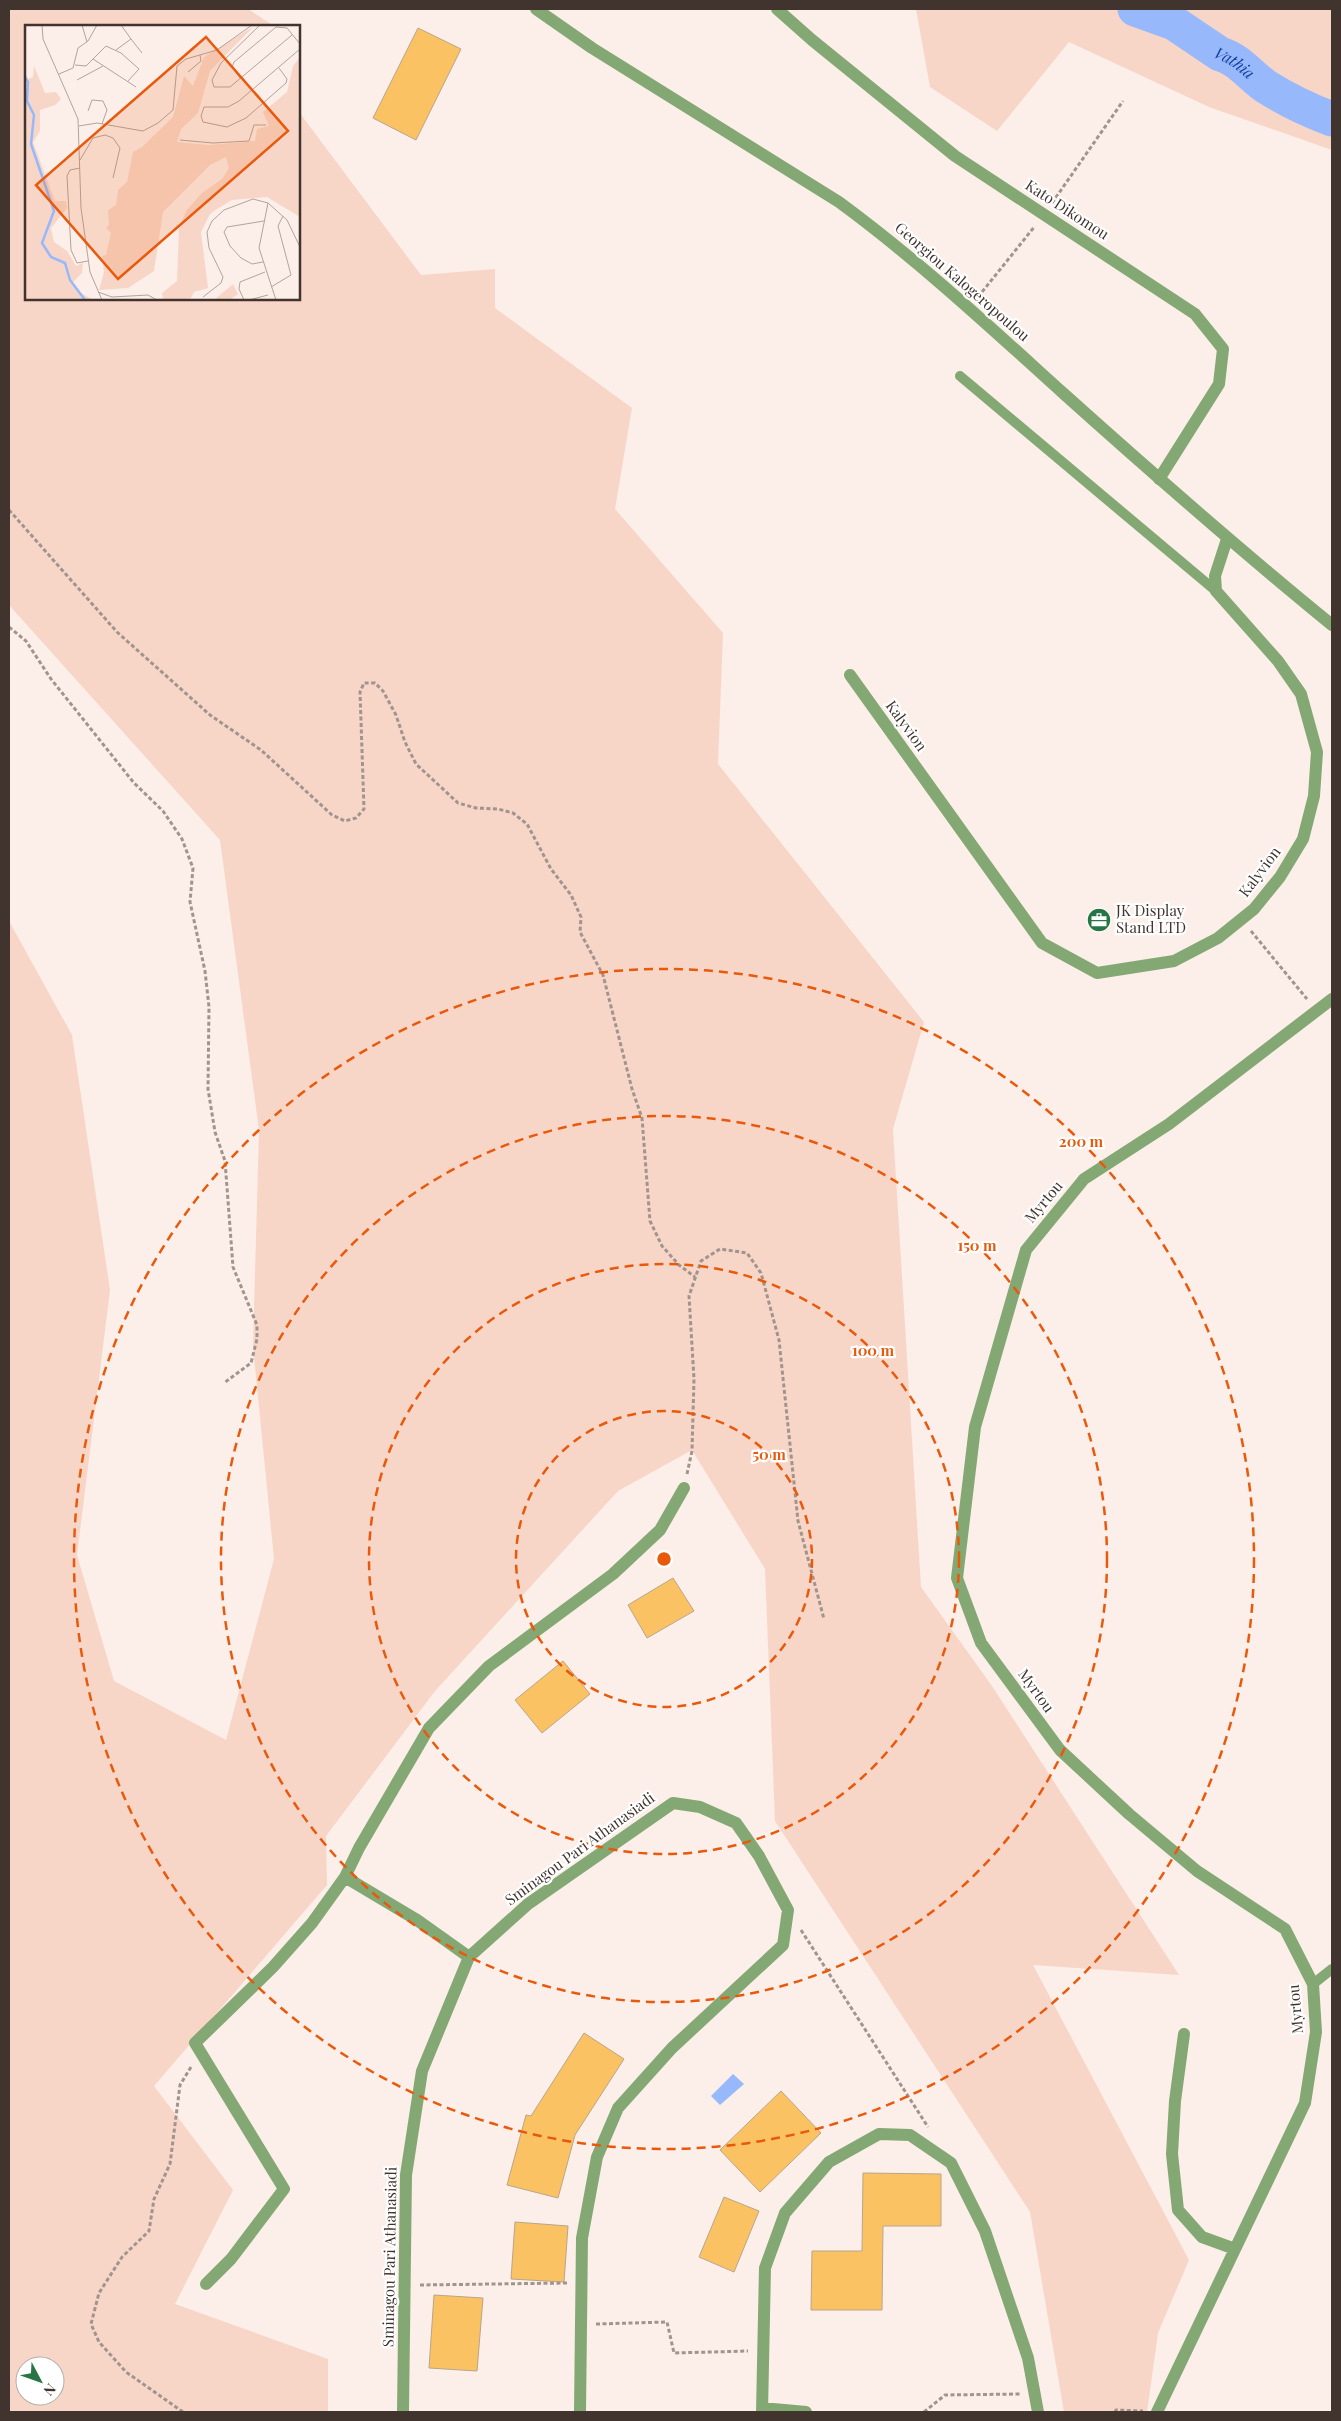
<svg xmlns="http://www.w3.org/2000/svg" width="1341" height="2421" font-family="'Playfair Display',serif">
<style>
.green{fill:#f8d6c7;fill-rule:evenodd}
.water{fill:#97b9fc}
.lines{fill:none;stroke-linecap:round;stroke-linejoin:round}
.river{stroke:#97b9fc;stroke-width:35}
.building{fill:#fbc264;stroke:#b8a68b}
.path{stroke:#a1948e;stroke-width:3;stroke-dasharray:4 2.5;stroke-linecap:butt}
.service{stroke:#84a873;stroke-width:10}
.minor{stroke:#84a873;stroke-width:12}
.tertiary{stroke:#84a873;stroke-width:12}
.ring{fill:none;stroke:#e8590c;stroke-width:2.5;stroke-dasharray:9 6}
.labels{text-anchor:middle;stroke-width:4.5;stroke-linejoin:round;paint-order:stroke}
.street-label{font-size:15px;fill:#41342e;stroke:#fff}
.poi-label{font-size:15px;fill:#41342e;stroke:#fff;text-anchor:start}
.water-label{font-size:16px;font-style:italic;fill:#1a429f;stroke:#fff}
.inset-river{fill:none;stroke:#97b9fc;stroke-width:2.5}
.inset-road{fill:none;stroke:#b1a49e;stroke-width:1}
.view{fill:#e8590c;fill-opacity:0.15;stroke:#e8590c;stroke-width:2.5}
.inset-edge{fill:none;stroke:#41342e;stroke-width:2.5}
.centre{fill:#e8590c;stroke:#fff;stroke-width:2.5}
.ring-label{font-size:15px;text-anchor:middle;font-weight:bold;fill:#e8590c;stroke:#fff;stroke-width:4.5;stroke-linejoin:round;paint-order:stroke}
</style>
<rect width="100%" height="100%" fill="#fceee8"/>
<path class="green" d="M9 9H248L274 26H26V299H299V112L421 275 495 269V308L632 408 615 509 723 633 718 764 924 1022 893 1129 921 1587 992 1686 1179 1975 1033 1965 1189 2260 1158 2333 1147 2412H1064L1030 2212 775 1821 765 1569 692 1450 618 1491 435 1691 326 1836 327 1885 154 2086 233 2190 175 2304 328 2359V2412H9V921L72 1035 110 1290 77 1555 114 1681 226 1740 274 1559 253 1346 259 1130 220 840 9 605ZM25 2366H55V2396H25Z
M916 9H1332V150L1209 107 1069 42 997 131 930 87Z"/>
<path class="water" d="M733 2074 744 2084 720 2105 711 2096Z"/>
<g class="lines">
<path class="river" id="s1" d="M1135 9 1174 23 1220 54C1238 59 1250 75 1265 86 1287 100 1308 110 1332 119"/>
</g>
<path class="building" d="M418 28 461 49 416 140 373 118Z
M673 1578 694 1611 647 1638 628 1605Z
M563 1661 590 1694 542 1733 515 1700Z
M584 2033 624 2059 575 2135 558 2198 507 2185 526 2115 531 2116Z
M781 2091 821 2133 760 2192 720 2150Z
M863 2173 941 2174V2226H883L882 2310H811L812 2251H862Z
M724 2197 759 2211 734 2272 699 2257Z
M515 2222 568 2226 564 2282 511 2279Z
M434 2295 483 2298 477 2371 429 2368Z"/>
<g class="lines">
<path class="path" d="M1052 203 1123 101
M978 297 1035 226
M9 510 117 632 210 715 261 750 332 815 345 821 356 818 364 809 360 692 364 683H375L383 691 396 715 405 742 416 764 458 803 476 808 498 809 513 813 527 824 551 869 571 895 581 917 580 932 603 975 632 1089 642 1118 650 1221 662 1246 679 1265 695 1277
M9 627 26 641 51 679 134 783 163 811 182 839 193 868 190 902 205 971 209 1007 208 1089 215 1132 225 1161 233 1267 257 1325V1339L251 1363 224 1383
M1251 931 1307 999
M687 1474 692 1451 694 1379 689 1296 701 1261 720 1249 747 1253 761 1273 779 1340 798 1521 824 1619
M801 1930 928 2127
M420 2285 567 2283
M596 2324 667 2322 674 2353 748 2351
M183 2412 126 2372 99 2342 91 2324 99 2293 122 2257 149 2231 154 2199 170 2164 180 2085 191 2067
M924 2412 945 2395 1020 2394
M1115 2412 1116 2410 1143 2411"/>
<path class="service" d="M960 376 1216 591
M1313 1984 1332 1969"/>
<path class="minor" d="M777 9 812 40 955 156 1195 314 1223 349 1219 384 1159 479
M850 675 1042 943 1097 973 1174 961 1218 938 1254 909 1280 877 1303 839 1314 796 1317 752 1301 694 1278 661 1216 591 1215 576 1227 539
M345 1877 417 1920 469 1957
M1184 2034 1175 2101 1172 2154 1178 2210 1202 2237 1235 2249
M206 2284 231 2259 284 2189 195 2043 273 1967 312 1923 345 1877 359 1848 429 1728 489 1666 613 1574 660 1530 684 1488
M762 2408 806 2412
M403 2412 406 2175 422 2071 469 1957 528 1904 673 1803 700 1807 736 1823 759 1856 788 1910 783 1945 672 2048 618 2108 597 2157 582 2238 580 2412
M762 2412 765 2268 785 2213 829 2162 879 2134 910 2135 951 2163 985 2231 1028 2358 1038 2412
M1157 2412 1305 2103 1316 2032 1313 1984 1285 1929 1197 1871 1129 1814 1060 1750 981 1643 957 1578 975 1427 1026 1250 1084 1179 1169 1124 1332 999"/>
<path class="tertiary" d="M536 9 592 48 839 202C918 260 990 327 1063 393 1151 472 1240 550 1332 625"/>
</g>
<g class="ring">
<circle cx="664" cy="1559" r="148"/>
<circle cx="664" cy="1559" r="295"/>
<circle cx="664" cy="1559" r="443"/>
<circle cx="664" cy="1559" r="590"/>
</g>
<defs>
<g id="office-disc" transform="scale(1.25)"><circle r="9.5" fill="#287544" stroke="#fff"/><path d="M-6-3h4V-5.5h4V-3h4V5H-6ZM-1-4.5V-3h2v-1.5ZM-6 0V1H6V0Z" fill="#fff"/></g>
</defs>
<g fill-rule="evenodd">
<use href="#office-disc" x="1099" y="920"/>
</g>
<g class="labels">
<g class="street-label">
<text transform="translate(1067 210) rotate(33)" y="5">Kato Dikomou</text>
<text transform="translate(962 282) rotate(41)" y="5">Georgiou Kalogeropoulou</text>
<text transform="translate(906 726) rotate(54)" y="5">Kalyvion</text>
<text transform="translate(1260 872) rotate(-53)" y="5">Kalyvion</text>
<text transform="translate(1044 1202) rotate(-50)" y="5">Myrtou</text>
<text transform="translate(1036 1691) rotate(54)" y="5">Myrtou</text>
<text transform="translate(580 1849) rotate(-36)" y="5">Sminagou Pari Athanasiadi</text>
<text transform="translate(1296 2009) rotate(-95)" y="5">Myrtou</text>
<text transform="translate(390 2257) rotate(-89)" y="5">Sminagou Pari Athanasiadi</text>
</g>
<g class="poi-label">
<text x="1116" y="916">JK Display<tspan x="1116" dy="17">Stand LTD</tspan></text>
</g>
<g class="water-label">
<text dy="6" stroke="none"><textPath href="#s1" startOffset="114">Vathia</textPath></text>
</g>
</g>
<g transform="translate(25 25)">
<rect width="275" height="275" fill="#fceee8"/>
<path d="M229 1 185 46 173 88 156 104 152 117 185 120 230 116 232 104 244 101 238 87 262 67 268 41 275 32V192L242 172 207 175 192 184 185 189 176 207 183 263 169 267 165 275H138L137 268 152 256 154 204 161 186 177 168 197 154 204 143 201 132 185 140 138 187 129 246 103 263 74 265 79 247 77 231 81 230 86 208 81 203 84 200 83 185 91 180 93 165 102 157 108 127 117 122 148 92 159 51 168 61 179 32ZM9 41 20 68 31 67 36 74 30 80 15 85V106L8 117 30 176H41L42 183 26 203 29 217 42 226 51 241 58 238 57 248 47 258 51 265 68 275H0V49L3 54 8 52ZM208 259 213 269 204 275H189Z" fill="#f8d6c7"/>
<path class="inset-river" d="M0 52 3 57 2 76 9 90 6 119 29 186 17 218 26 232 40 238 45 255 60 275"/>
<path class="inset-road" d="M17 0 18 14 53 94 56 183 65 247 77 275M57 0 62 17M96 0 106 14M235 0 196 38 187 55 189 62H205L267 10M91 25 106 14 117 28M68 34 111 62M50 40 61 41 81 21 96 28 114 44 103 56M254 43 262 54 261 58 221 93 202 102 178 97 176 91 179 82H203L214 76 275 24M163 47 176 36 175 30M34 49 48 43 53 23 63 16 72 0M215 53 207 42 209 37 251 2 262 3 275 19M52 55 78 41M63 86 67 75 78 76 82 85 77 99M54 101 72 98 118 106 133 98 148 85 152 41 161 34 192 25 227 0M155 115 188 118 224 116 229 100H241M55 135 68 113 80 110 88 113 95 123 88 153M55 143 45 145 42 151 46 225 52 238 63 236M243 178 234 223 251 275M238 237 227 239 216 233 205 221 199 207 202 202 239 196M246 262 266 250 253 201 258 191M73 267 87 272 123 270 132 275M178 272 196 258 198 252 184 223 182 207 187 196 199 185 228 174 243 178 262 195 275 222M219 275 214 264 215 257 240 247M224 275 243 270"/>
<path class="view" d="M181 12 263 106 93 254 11 160Z"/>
<rect width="275" height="275" class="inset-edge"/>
</g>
<circle cx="664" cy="1559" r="8" class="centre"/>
<g class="ring-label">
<text x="1081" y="1147">200 m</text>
<text x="977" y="1251">150 m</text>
<text x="873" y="1356">100 m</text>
<text x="769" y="1460">50 m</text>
</g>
<rect width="1341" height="2421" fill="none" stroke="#41342e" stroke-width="20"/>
<g transform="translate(40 2381) rotate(131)"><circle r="24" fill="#ffffff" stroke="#b3aeab"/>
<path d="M0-4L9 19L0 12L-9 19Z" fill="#287544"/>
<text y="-8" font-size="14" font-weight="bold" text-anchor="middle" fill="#41342e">N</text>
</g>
</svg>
